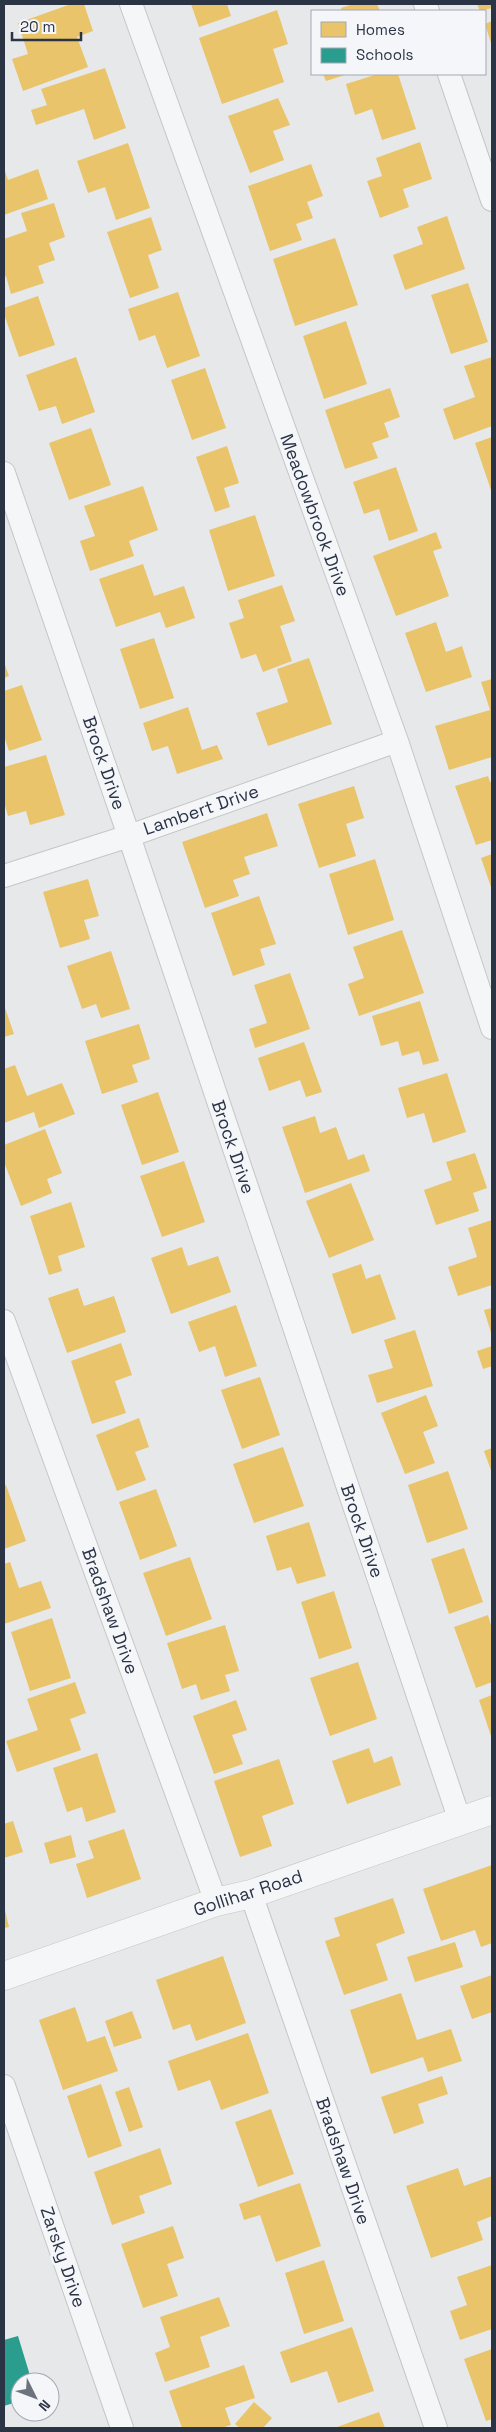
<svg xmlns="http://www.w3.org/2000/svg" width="496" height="2432" font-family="'Space Grotesk',sans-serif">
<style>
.homes{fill:#e9c46a}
.schools{fill:#2a9d8f}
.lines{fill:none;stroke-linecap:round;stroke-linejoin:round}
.minor-casing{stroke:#c4c6c8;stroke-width:24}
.tertiary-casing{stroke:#c4c6c8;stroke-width:29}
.minor{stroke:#f5f6f7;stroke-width:22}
.tertiary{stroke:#f5f6f7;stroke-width:28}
.labels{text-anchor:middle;stroke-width:5;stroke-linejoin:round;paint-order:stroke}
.street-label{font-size:18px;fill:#2b3445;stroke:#f4f6f9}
</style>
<rect width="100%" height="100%" fill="#e6e8ea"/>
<path class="homes" d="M71 4H84L93 31 77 37 88 67 23 91 12 59 28 54 18 23Z
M191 4H227L231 16 199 27Z
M353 4H377L380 11H342L341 8Z
M477 4H492V8L480 11Z
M277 10 288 44 273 49 284 82 222 104 199 38Z
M492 21V46L485 24Z
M105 68 126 128 94 140 84 109 36 125 31 110 47 105 41 89Z
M323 74H348L326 81Z
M378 74H398L416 129 382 140 372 109 355 115 346 84Z
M278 98 290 125 273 131 284 160 250 173 228 116Z
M420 142 432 179 403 189 409 207 380 218 367 181 382 176 376 158Z
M128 143 150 208 116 220 105 187 88 193 77 161Z
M311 164 323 196 307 202 313 218 296 224 302 240 270 251 248 186Z
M4 168 8 180 38 169 48 199 4 215Z
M54 203 65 237 49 243 55 260 38 266 44 283 11 294 6 276 4 277V239L27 231 21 213Z
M447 216 465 269 405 290 393 255 423 244 417 227Z
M151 217 162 250 148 255 159 288 130 298 107 232Z
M335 238 358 305 295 326 273 259Z
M468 283 488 342 451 354 431 295Z
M178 292 200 356 167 368 155 335 139 341 128 309Z
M38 296 55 345 19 357 4 314V308Z
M346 321 367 384 324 399 303 336Z
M76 357 95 412 62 424 56 406 39 411 26 375Z
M492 357V426L454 440 443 409 475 397 464 366Z
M205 368 226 428 192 440 171 380Z
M390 388 400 417 384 423 389 437 372 443 378 458 345 469 325 410Z
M91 428 111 485 69 500 49 443Z
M492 437V493L475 443Z
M227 446 239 483 224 488 230 507 215 512 196 457Z
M396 467 418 531 389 541 379 509 364 514 353 482Z
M143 486 158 530 129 541 134 556 90 571 80 541 95 536 84 506Z
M255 515 275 576 228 591 209 530Z
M436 532 442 548 433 551 449 596 396 616 373 556Z
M143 564 154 596 184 586 195 618 166 628 160 612 116 627 99 579Z
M282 585 295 621 280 626 292 661 263 672 256 654 241 659 229 623 244 618 238 600Z
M436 622 446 652 462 646 472 677 426 692 405 633Z
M154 638 174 698 140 709 120 649Z
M309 658 332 724 268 746 256 713 288 702 277 669Z
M4 662 9 676 4 678Z
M492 679V757L449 770 435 726 490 710 481 682Z
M22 685 42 740 9 751 4 736V691Z
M188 707 202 750 217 745 223 759 177 774 168 746 152 751 143 723Z
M46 755 65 815 30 825 26 811 8 816 4 802V767Z
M488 776 490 782 492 781V840L476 845 455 786Z
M354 786 364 818 346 824 356 856 319 868 298 804Z
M267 813 278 846 244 857 250 874 233 880 239 896 205 908 182 842Z
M492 854V890L481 858Z
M375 859 394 920 348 935 329 874Z
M88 879 99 916 84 920 90 939 60 948 43 892Z
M259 896 276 944 260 949 265 965 233 976 211 913Z
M402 930 424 993 359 1016 348 984 364 978 353 947Z
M111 951 130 1009 101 1018 96 1004 82 1009 67 966Z
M290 973 310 1029 255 1048 249 1029 267 1023 254 985Z
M420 1001 439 1061 423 1065 419 1051 402 1056 398 1041 381 1046 372 1016Z
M4 1005 14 1034 4 1037Z
M139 1024 150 1059 132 1065 138 1082 102 1094 85 1041Z
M304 1042 322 1092 306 1097 300 1080 269 1091 258 1058Z
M15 1065 27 1096 62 1083 75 1114 39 1128 34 1112 4 1123V1069Z
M447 1073 466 1132 433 1143 424 1113 407 1118 398 1088Z
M158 1092 179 1152 142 1165 121 1105Z
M315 1116 320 1133 336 1127 348 1160 364 1154 370 1171 305 1193 282 1127Z
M45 1129 62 1173 47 1179 52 1193 21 1206 4 1162V1145Z
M475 1153 487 1188 473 1193 479 1211 436 1225 424 1190 452 1180 446 1162Z
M184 1161 205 1222 162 1237 140 1176Z
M351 1183 374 1240 329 1258 306 1201Z
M71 1202 85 1247 58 1256 62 1271 49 1275 30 1216Z
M492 1220V1285L458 1296 448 1267 477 1257 468 1228Z
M182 1247 188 1266 218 1256 231 1292 171 1314 151 1258Z
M361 1264 366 1279 380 1274 396 1319 352 1334 332 1274Z
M78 1288 84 1306 114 1296 126 1332 67 1353 48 1298Z
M236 1305 257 1366 225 1377 215 1346 199 1352 188 1322Z
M492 1308V1336L484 1310Z
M415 1330 433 1386 377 1403 368 1375 393 1368 384 1340Z
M121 1343 132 1375 115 1381 126 1413 92 1424 71 1361Z
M492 1346V1366L483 1369 477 1351Z
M260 1377 280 1435 242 1449 221 1390Z
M426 1395 438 1426 423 1432 435 1463 405 1474 381 1413Z
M139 1418 149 1447 135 1452 146 1480 117 1491 96 1435Z
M283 1447 304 1506 254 1523 233 1464Z
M492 1448V1473L484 1451Z
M448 1471 468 1529 427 1543 408 1485Z
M6 1485 26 1541 4 1549V1486Z
M156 1489 177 1546 140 1560 119 1502Z
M309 1522 326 1576 297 1584 291 1567 277 1571 266 1536Z
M464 1548 483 1602 449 1614 431 1559Z
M190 1557 212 1619 166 1636 143 1573Z
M10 1562 19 1588 41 1581 51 1608 4 1624V1564Z
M334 1591 352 1648 319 1659 301 1602Z
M488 1615 492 1629V1682L476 1688 454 1627Z
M52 1618 71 1678 30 1691 11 1632Z
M225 1625 239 1671 225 1675 230 1691 201 1700 196 1684 182 1689 167 1643Z
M358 1662 377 1719 330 1736 310 1678Z
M75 1682 86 1713 70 1719 81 1750 17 1772 6 1741 38 1730 27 1699Z
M492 1695V1739L479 1700Z
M236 1700 247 1730 232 1735 243 1764 214 1774 193 1716Z
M369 1748 374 1763 392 1756 401 1785 347 1804 332 1761Z
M97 1753 116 1812 86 1822 82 1807 67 1812 53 1768Z
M279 1759 294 1804 262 1816 272 1846 240 1857 214 1781Z
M13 1821 23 1852 4 1858V1824Z
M124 1829 141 1879 87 1898 76 1864 94 1858 88 1841Z
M71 1835 76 1857 50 1864 44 1843Z
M492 1865V1943L481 1947 475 1930 441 1941 423 1889Z
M393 1898 405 1933 376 1944 388 1980 344 1995 325 1941 340 1936 334 1918Z
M4 1906 9 1927 4 1928Z
M455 1942 463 1967 415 1982 407 1957Z
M223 1956 246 2023 196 2041 190 2024 173 2030 156 1980Z
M492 1975V2012L472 2019 460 1986Z
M401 1993 417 2040 451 2029 462 2061 428 2072 423 2057 371 2074 350 2010Z
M75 2007 87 2042 105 2036 118 2071 63 2090 39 2020Z
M132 2011 142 2038 114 2047 105 2021Z
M248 2033 269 2093 221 2110 210 2080 178 2091 168 2061Z
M442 2076 448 2094 418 2104 424 2123 394 2134 381 2097Z
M101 2084 122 2146 88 2158 67 2096Z
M129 2087 143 2127 129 2132 115 2092Z
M271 2109 294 2174 258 2187 235 2122Z
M160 2148 172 2184 139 2196 145 2213 112 2225 94 2172Z
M458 2168 464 2186 492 2176V2216L477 2222 483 2240 431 2258 406 2186Z
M300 2183 321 2246 276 2262 260 2215 244 2220 239 2204Z
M173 2226 184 2258 167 2264 178 2296 143 2308 121 2244Z
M324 2260 344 2321 304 2334 285 2273Z
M492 2265V2329L460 2340 450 2311 467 2305 457 2277Z
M219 2297 230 2326 200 2337 210 2367 165 2382 155 2353 170 2347 160 2317Z
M352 2327 374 2391 338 2403 327 2371 291 2383 280 2352Z
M492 2349V2419L486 2421 464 2359Z
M244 2365 255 2398 225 2408 231 2425 221 2428H182L169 2391Z
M254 2402 272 2418 263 2428H240L235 2424Z
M379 2412 385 2428H338L337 2427Z"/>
<path class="schools" d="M18 2336 32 2382H20V2401L4 2406V2340Z"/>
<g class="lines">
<g class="minor-casing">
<path id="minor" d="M131 4 397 741 492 1028
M425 4 428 11
M449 74 492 200
M4 473 129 836 460 1821
M4 876 129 836 397 741
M4 1321 216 1902
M251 1894 436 2428
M4 2086 122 2428"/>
</g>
<g class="tertiary-casing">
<path id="tertiary" d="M4 1976 216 1902 251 1894 492 1810"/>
</g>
<use href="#minor" class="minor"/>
<use href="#tertiary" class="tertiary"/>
</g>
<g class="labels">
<g class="street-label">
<text transform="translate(315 515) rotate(70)" y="6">Meadowbrook Drive</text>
<text transform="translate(104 763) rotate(71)" y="6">Brock Drive</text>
<text transform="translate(201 810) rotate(-19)" y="6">Lambert Drive</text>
<text transform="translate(233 1147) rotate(71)" y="6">Brock Drive</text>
<text transform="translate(362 1531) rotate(71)" y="6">Brock Drive</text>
<text transform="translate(110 1611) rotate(70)" y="6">Bradshaw Drive</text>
<text transform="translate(248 1893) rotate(-18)" y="6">Gollihar Road</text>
<text transform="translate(343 2161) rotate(71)" y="6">Bradshaw Drive</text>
<text transform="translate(63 2257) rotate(71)" y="6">Zarsky Drive</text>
</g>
</g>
<rect width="496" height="2432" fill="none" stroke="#2b3445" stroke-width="10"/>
<rect x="311" y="10" width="175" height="65" fill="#f4f6f9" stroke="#a4a8b1"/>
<rect x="321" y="22" width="25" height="15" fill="#e9c46a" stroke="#a4a8b1"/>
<text x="356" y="35" font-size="15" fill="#2b3445">Homes</text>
<rect x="321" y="48" width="25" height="15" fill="#2a9d8f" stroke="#a4a8b1"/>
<text x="356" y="60" font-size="15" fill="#2b3445">Schools</text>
<g transform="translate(35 2397) rotate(132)"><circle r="24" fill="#f4f6f9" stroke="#a4a8b1"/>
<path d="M0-4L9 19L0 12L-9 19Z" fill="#6c737f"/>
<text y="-8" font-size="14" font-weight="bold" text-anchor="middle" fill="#2b3445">N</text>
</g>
<path d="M12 32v8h69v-8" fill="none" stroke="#2b3445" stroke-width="2.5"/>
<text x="20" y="32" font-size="15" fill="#2b3445" stroke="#f4f6f9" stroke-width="4" paint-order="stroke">20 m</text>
</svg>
